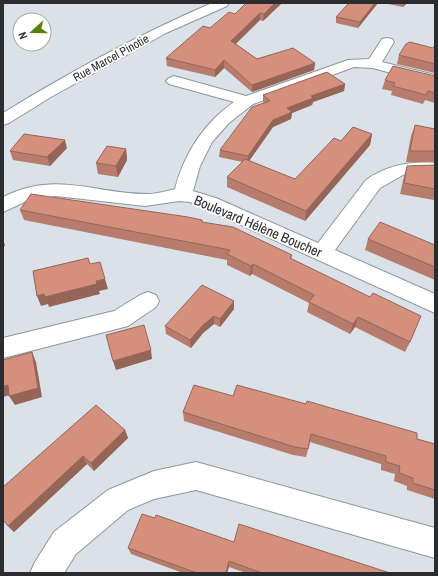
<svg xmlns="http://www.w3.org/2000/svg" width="438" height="576" font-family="'Archivo Narrow',sans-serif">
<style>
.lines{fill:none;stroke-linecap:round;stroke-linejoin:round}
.minor-casing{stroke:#8f959c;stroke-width:2}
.tertiary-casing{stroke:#8f959c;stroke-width:2}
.minor{fill:#fff;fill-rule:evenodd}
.tertiary{fill:#fff;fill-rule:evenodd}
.wall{fill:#b77c6c}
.shaded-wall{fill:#956558}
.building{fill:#d5907d;stroke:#956558}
.labels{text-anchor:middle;stroke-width:3.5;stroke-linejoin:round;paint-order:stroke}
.far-street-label{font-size:12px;fill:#2a2c2f;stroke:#fff}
.street-label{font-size:14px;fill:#2a2c2f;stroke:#fff}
</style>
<rect width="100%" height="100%" fill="#dbe1e9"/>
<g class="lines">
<g class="minor-casing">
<path id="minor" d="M387 38 392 39 394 42 382 62 435 75V85L373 68 354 67 253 104 229 123 212 142 200 166 193 191 216 198 318 243 366 180C387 165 410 161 435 163V175H403L380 188 335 250 435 294V313L190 202 179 201 145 206 56 196 27 201 3 212V197C57 170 94 194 148 194 157 194 166 191 175 189 184 154 204 123 234 102L169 84 166 81 169 78 174 76 246 96 348 60 369 59 382 39Z
M148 292 156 295 159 301 156 307 128 326 3 358V338L114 311 140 295Z
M196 462 435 528V558L196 490 154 499 128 510 76 554 64 573H30L35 562 54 532 108 490 154 471Z"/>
</g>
<g class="tertiary-casing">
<path id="tertiary" d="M212 3H229L227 6 166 33 51 97 9 123 3 125V113C70 72 140 34 212 3Z"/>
</g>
<use href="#minor" class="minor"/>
<use href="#tertiary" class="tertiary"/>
</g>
<path class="wall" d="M246 3H282L263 21 260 20 236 44 257 59 315 63 314 70 252 92 224 68 215 77 167 66 166 58 210 28 235 14Z
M378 3 358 28 336 23V17Z
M383 3H407L403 7Z
M435 45V73L397 64 399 55 433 48Z
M435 76V103L425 100 423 104 391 95 392 91 382 89 385 80Z
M345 84 344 91 313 102 312 105 292 113 291 119 273 127 249 161 295 179 341 141 372 134 370 145 305 221 227 187V177L242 162 219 157 220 150 264 103 263 102V95Z
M415 125 435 129V162H406L411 136Z
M67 148 50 166 13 160 10 151Z
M126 149 127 160 118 177 98 174 96 163Z
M435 165V197L434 200 400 194 404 176 407 166Z
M20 210 202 220V222L292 255 291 259 410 342 405 352 355 327 350 334 307 312 309 303 252 274 250 276 227 265V260L24 220Z
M368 239 435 245V280L365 250Z
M234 309 220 327 214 324 203 333 191 348 166 334 165 326Z
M233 396 417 439 435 444V499L407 490V486L394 481 395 474 381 470V464L310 442 306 457 293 455 184 421 183 412Z
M125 430 128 438 94 471 87 464 14 532 8 526 3 487Z
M234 542 390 573H246L229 567 227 573H183L131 554 128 548Z"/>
<path class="shaded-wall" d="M275 3H282L263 21 264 14Z
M375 3H378L358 28 360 22Z
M404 3H407L403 7Z
M260 13V20L231 48V41Z
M224 60V68L215 77V70Z
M315 63 314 70 252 92V85Z
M345 84 344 91 313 102 312 105 292 113 291 119 273 127 247 164 248 156 273 120 287 108 311 96Z
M372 134 370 145 305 221 306 211Z
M65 140 67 148 50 166 47 157Z
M126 149 127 160 118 177 116 166Z
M3 240 5 245 3 249Z
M253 264 252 274 250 276 251 266Z
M105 279 108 289 99 291 100 294 49 307 48 304 41 306 37 296Z
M234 301V309L220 327V319Z
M214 316V324L203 333 191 348 190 340 203 325Z
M358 317 355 327 350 334 353 324Z
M151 350 152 359 116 370 113 361Z
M32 352 36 362 42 397 15 405 9 396Z
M8 385 13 394 3 397V386Z
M125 430 128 438 94 471 91 463Z
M83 456 87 464 14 532 8 526Z
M229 561V567L227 573H226Z"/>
<path class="building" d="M246 3H275L264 14 260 13 231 41 257 59 293 48 315 63 252 85 224 60 215 70 166 58 203 26 210 28 229 12 235 14Z
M349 3H375L360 22 336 17Z
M410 42 433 48 435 45V64L399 55 406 44Z
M393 66 435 76V93L428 91 426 95 393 86 395 83 385 80Z
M327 72 345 84 311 96 313 98 287 108 292 112 273 120 248 156 220 150 252 107 270 101 263 95Z
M415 125 435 129V151H410Z
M353 127 372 134 306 211 227 177 245 159 295 179 334 138 341 141Z
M24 134 65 140 47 157 10 151Z
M107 146 126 149 116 166 96 163Z
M435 165V189L404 183 407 166Z
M31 194 188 217 202 220V222L233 227 292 255 290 258 370 297 373 293 421 316 410 342 358 317 353 324 309 302 314 295 253 264 251 266 227 254 230 250 20 210Z
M380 222 435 245V267L368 239Z
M88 258 90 264 100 262 105 279 96 281 97 284 45 297 44 294 37 296 33 271Z
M202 285 234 301 220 319 214 316 203 325 190 340 165 326Z
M144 325 151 350 113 361 106 335Z
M32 352 38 388 9 396 8 385 3 386V360Z
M194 385 233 396 237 385 306 404 307 401 417 433V439L435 444V490L413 483V478L399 473 400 466 386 462V456L311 434 308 449 295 447 183 412Z
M96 405 125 430 91 463 83 456 8 526 3 520V487Z
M142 514 155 518 156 515 234 542 239 524 390 573H262L229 561 226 573H197L128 548Z"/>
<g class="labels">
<g class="far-street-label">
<text transform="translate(111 58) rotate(-29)" y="4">Rue Marcel Pinotie</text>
</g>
<g class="street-label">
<text transform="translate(258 226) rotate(23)" y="5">Boulevard Hélène Boucher</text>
</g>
</g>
<rect width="438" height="576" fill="none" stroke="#2a2c2f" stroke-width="8"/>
<g transform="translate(32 32) rotate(249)"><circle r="19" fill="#ffffff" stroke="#aaabac"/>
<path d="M0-3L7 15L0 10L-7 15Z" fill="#548008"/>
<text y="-6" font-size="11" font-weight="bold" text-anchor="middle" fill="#2a2c2f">N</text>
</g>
</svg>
